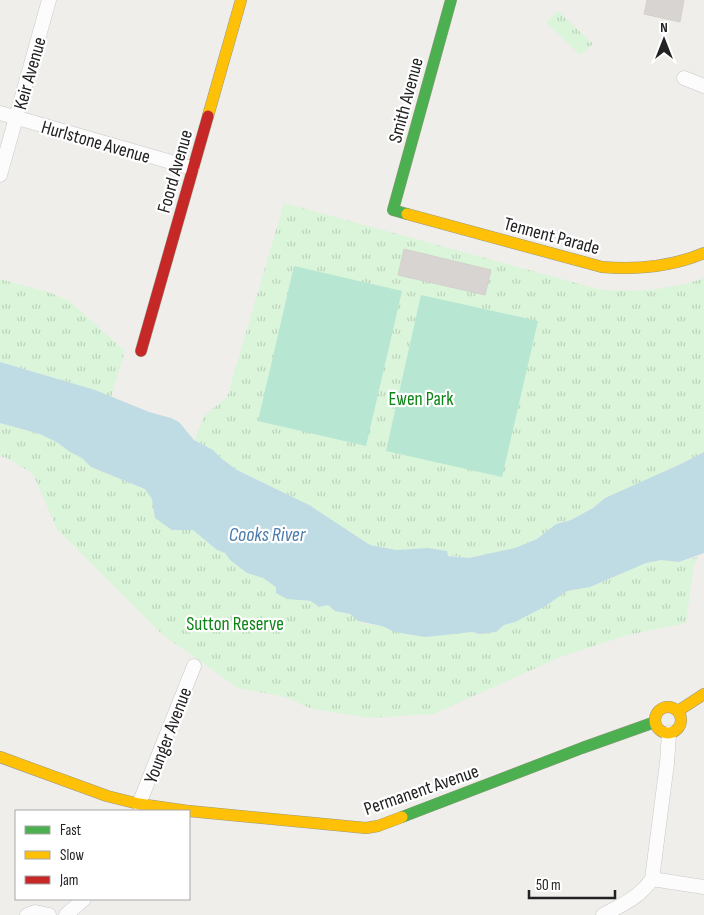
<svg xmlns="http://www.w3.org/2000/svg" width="704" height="915" font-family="'Sofia Sans Condensed',sans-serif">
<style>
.park{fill:url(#park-tufts)}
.pitch{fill:#b7e6d2}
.water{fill:#bfdbe3}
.building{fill:#d7d4d2;stroke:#d3d0cc}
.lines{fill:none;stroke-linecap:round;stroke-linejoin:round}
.street-casing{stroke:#c9c8c7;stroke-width:15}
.fast-casing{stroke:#999a82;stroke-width:12}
.slow-casing{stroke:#999a82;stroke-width:12}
.jam-casing{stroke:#999a82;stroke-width:12}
.street{stroke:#fdfcfc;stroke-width:14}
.fast{stroke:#4caf50;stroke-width:11}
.slow{stroke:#ffc107;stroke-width:11}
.jam{stroke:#c62828;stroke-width:11}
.labels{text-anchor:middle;stroke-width:4.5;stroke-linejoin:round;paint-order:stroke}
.street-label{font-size:19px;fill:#222;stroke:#fff}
.park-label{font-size:19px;fill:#0c8416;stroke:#fff}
.water-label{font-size:20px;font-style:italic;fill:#4a7aab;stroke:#fff}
</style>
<defs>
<pattern id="park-tufts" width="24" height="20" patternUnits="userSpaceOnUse" patternTransform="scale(1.25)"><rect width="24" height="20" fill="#daf5da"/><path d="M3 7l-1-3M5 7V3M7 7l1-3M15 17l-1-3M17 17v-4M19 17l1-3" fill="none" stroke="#bbd2bb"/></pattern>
</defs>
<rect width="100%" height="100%" fill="#f0eeeb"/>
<path class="park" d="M558 11 593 44 580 55 546 22Z
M284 203 598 289C633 293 671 290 704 278V452L683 463 605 498 593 508 571 520 556 524 537 539 515 548 469 558 447 555V551L428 548 396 550 370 545 309 505 237 470 222 459 213 450 194 440 204 416 227 397Z
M0 279 48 292 68 300 125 351 111 397 95 390 0 362Z
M0 423 40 434 58 443 70 452 82 458 91 467 145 489 152 499 155 512 184 529 193 530 217 550 225 553 230 560 247 573 263 578 301 601H311L319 607 328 605 335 611 350 614 358 621 366 624 382 626 395 632 406 633 472 632 479 634 495 632 504 625 515 622 567 591 590 587 646 563 661 559 679 562 697 557 693 570 686 623 628 635 563 656 433 714 370 718 312 709 285 697 238 688 163 635 57 529 33 474 9 459 0 456Z"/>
<path class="pitch" d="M294 266 402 291 366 446 258 421Z
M421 295 538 321 502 477 386 451Z"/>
<path class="water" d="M0 362 95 390 149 412 171 418 179 422 194 440 213 450 222 459 237 470 309 505 370 545 396 550 428 548 447 551 448 556 469 558 515 548 537 539 556 524 571 520 593 508 605 498 683 463 704 452V553L679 562 661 560 646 563 590 587 567 591 544 607 515 622 504 625 496 632 479 634 472 632 425 637 395 632 382 626 358 621 350 614 335 611 328 605 319 607 311 601 287 599 276 593V587L263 578 247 573 230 560 225 553 217 550 193 530H172L155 518 152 499 145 489 91 467 82 458 70 452 58 443 40 434 0 423Z"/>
<path class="building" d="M647 0H684L680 22 644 14Z
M404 249 491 270 485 295 398 275Z"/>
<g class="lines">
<g class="street-casing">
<path id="street" d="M684 78 704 86
M0 113 192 168
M0 175 49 0
M139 804 194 666
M652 879 704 887
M27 915 35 912 49 915
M66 915 84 899
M603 915C622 905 640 897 652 879L667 763 669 733"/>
</g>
<g class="fast-casing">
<path id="fast" d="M407 214 393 210 451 0
M402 817 582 748 655 722"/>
</g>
<g class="slow-casing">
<path id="slow" d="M208 116 241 0
M407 214 602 267C638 270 671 267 704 253
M655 720a13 13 0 1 1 26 0a13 13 0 1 1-26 0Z
M678 711 704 694
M0 757 107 796 139 804 188 811
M189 811 366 828 378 826 402 817"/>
</g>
<g class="jam-casing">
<path id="jam" d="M141 351 208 116"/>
</g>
<use href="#street" class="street"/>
<use href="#fast" class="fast"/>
<use href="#slow" class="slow"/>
<use href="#jam" class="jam"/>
</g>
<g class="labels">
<g class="street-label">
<text transform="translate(29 73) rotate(-74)" y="7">Keir Avenue</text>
<text transform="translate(405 100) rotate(-75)" y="7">Smith Avenue</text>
<text transform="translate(96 141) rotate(16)" y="7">Hurlstone Avenue</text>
<text transform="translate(174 171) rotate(-74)" y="7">Foord Avenue</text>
<text transform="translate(552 235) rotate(15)" y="7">Tennent Parade</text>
<text transform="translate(167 735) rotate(-69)" y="7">Younger Avenue</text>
<text transform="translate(421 789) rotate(-19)" y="7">Permanent Avenue</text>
</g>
<g class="park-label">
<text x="421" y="405">Ewen Park</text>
<text x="235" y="630">Sutton Reserve</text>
</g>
<g class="water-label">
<text x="267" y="541">Cooks River</text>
</g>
</g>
<rect x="15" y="810" width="175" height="90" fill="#ffffff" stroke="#a7a7a7"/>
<rect x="25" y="826" width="25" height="8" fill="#4caf50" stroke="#a7a7a7"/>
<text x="60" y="835" font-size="15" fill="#222222">Fast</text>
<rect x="25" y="851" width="25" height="8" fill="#ffc107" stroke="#a7a7a7"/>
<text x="60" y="860" font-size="15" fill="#222222">Slow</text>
<rect x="25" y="876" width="25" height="8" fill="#c62828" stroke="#a7a7a7"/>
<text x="60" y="885" font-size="15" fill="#222222">Jam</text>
<g transform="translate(664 40)" stroke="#ffffff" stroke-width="4" paint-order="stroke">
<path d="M0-4L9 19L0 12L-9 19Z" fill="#222222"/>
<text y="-8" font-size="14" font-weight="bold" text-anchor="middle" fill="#222222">N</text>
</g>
<path d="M529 890v8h86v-8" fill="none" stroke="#222222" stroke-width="2.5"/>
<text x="536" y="890" font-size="15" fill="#222222" stroke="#ffffff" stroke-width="4" paint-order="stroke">50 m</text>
</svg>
